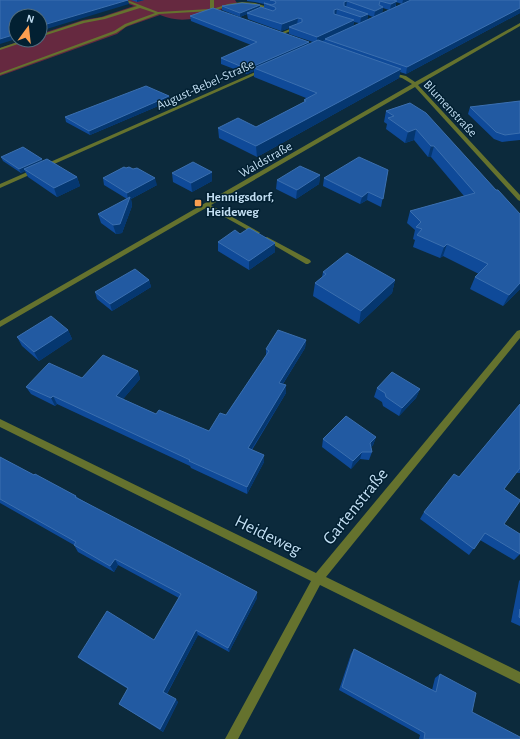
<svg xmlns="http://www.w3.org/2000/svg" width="520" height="739" font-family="'Alegreya Sans',sans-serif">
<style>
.green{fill:#662940}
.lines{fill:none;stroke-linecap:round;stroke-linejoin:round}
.lane{fill:#65722e;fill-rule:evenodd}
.street{fill:#65722e;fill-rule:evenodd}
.wall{fill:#0f4a99;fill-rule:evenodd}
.shaded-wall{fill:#053770}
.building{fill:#225aa2;stroke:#3b6faf}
.poi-dot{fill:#fb9e50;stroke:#022032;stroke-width:1.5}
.labels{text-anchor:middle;stroke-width:3;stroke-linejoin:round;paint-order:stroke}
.far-street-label{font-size:13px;fill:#c2def2;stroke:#022032}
.far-poi-label{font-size:13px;font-weight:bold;fill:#c2def2;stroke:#022032;text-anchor:start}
.near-street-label{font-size:18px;fill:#c2def2;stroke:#022032}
</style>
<rect width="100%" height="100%" fill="#0c2a3c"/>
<path class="green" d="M118 0H235L237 3C211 13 188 27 160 15L126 27 117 34 0 76V48L23 40H40V34L83 20 101 17 134 6Z"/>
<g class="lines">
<path class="lane" d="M242 2 255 3 274 9 272 10C244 3 239 3 212 11L210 10 228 4Z
M297 26 300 27 281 35 278 34Z
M207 203 259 232 260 233 257 235 255 234 205 206V204Z
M267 237 310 260 311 262 308 264H306L265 240V238Z"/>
<path class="street" d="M122 0H127L158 12 210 9V0H214V9L219 12 217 13 212 11 159 14 127 26 116 33 0 75V73L114 31 125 24 155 13 140 8 105 19 84 23 40 37V35L82 21 103 17 137 6Z
M520 23V26L418 85 520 195V201L518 200 415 87 0 327V321L412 84 402 78 388 74V72L406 76 415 82Z
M24 40H30L0 50V48Z
M262 69 266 70 0 188V184Z
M520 330V338L326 577 520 672V684L320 585 238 739H225L311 581 0 427V419L316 573 517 331Z"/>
</g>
<path class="wall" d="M131 0H144L137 2Z
M247 0H520V13L406 74 400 72 399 78 257 157 219 138 218 128 256 127 304 102V100L306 98 254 77V71L247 74 221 64V58L251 45 191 21 190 16 309 42V44L313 42 289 34V28L281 31 248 19 247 14 240 17 222 10V6L264 8V4L255 2 247 1ZM396 2 402 4 396 7ZM383 8 389 10 382 13ZM368 15 373 17 367 20ZM354 22 359 23 353 26Z
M169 96 170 101 90 135 66 122 65 117Z
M520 101V140L502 142 494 139 468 114 470 107Z
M410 103 496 190 520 289 503 306 470 289 475 277 479 274 443 256 440 258 413 247 415 240 413 239 415 230 407 223 410 211 464 196 431 157H428L414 140 405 143 386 129 387 124 384 122 386 111Z
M1 157 43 161 77 177 80 186 57 197 28 177 25 171 21 173 3 161Z
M388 170 381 207 367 200 360 204 323 186 324 178Z
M172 173 212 181 192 192 173 182Z
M320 175 319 184 296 199 276 189 277 180Z
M103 178 157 185 131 199 132 206 122 233 116 234 101 223 98 214 127 199 104 185Z
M240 234 275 243V252L249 270 218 251V242Z
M323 272 395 280 392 293 359 324 313 296 315 283 322 277Z
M149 280 151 287 112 311 97 299 95 292Z
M68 330 72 339 39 361 22 346 17 337Z
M306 340 305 348 283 384 286 385V393L252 450 264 455V462L247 494 191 468 190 466 57 404 55 406 31 394 26 387 82 378 138 371 140 379 123 399 156 414 209 431 226 415 266 356V349Z
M377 388 420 389 416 398 399 416 383 406 382 402 374 397Z
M520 404V473H516L504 489V524L520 554 514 560 480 540 469 555 420 519 424 512 459 477Z
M376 437 373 445 371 447 372 452 369 460 360 459 351 469 322 447 323 439Z
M0 457 34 475 76 496 78 498 257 598 229 652 198 635 167 694 178 702 163 732 119 704 128 689 83 661 78 657 154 640 179 598 118 565 114 572 78 552 74 545 0 503Z
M520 580V626L511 622 519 581Z
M354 649 432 690 435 678 440 674 472 712 520 739H419L420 735 339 690 351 654Z"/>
<path class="shaded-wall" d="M128 0 129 4 40 31V26Z
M137 0H144L137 2Z
M403 0H411L402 4Z
M347 1 346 8H343L344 2Z
M380 1 379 8 383 7 382 13 374 17 375 11Z
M397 1 395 7 390 10 391 4Z
M260 5V9L247 13V14L240 17V13Z
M520 8V13L406 74 407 67Z
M337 9 336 16H333L334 10Z
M368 14 367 20 360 24 361 17Z
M298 18 297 25 289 27V28L281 31 282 24Z
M354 20 353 27 325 39V40L317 43V37Z
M16 34V39L0 44V39Z
M309 42V47L254 68V71L247 74V69Z
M401 69 399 78 257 157 256 146Z
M169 96 170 101 90 135 89 131Z
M416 129 414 140 405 143 408 132Z
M431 146H434L431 157H428Z
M42 159 43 163 24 169 25 171 21 173 19 169Z
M212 172V181L192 192 191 183Z
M320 175 319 184 296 199 297 190Z
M77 177 80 186 57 197 54 188Z
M155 178 157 185 131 199 132 206 122 233 116 234 113 225 128 200 127 193Z
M368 192 367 200 360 204 362 197Z
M275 243V252L249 270V261Z
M447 244 443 256 440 258 444 247Z
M149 280 151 287 112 311 110 304Z
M395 280 392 293 359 324 361 311Z
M520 283V289L503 306 509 295Z
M68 330 72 339 39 361 34 352Z
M306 340 305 348 279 390V383Z
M138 371 140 379 119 404 116 396Z
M286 385V393L248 455V448Z
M420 389 416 398 399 416 402 408Z
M53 396 57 404 55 406 51 398Z
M376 437 373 445 368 451 370 443Z
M362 452 360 459 351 469 353 461Z
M264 455V462L247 494V487Z
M115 559 118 565 114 572 110 566Z
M257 592V598L229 652 228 648Z
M196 630 198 635 166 695 163 692Z
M176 699 178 702 163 732 160 729Z"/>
<path class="building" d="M0 0H128L40 26V16H16V34L0 39Z
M270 0H393L397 1 391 4 380 1 379 5 383 7 375 11 347 1 344 2V6L368 14 361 17 337 9 334 10V14L354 20 317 37 289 27 302 22V19L298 18 282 24 247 13 261 7 273 11 276 9 275 7 264 3 272 5 276 3 275 1Z
M411 0H520V8L407 67 325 39Z
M242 3 260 5 240 13 222 6Z
M213 8 309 42 247 69 221 58 257 42 190 16Z
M318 40 401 69 256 146 218 128 238 118 256 127 306 101 304 100 317 93 254 68Z
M146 86 169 96 89 131 65 117Z
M520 101V133L505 135 496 132 470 107Z
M410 103 426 113 496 190H498L520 214V283L509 295 475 277 488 264 447 244 444 247 417 235 422 229 416 227 421 222 410 211 475 193 434 146H431L416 129 408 132 388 118 394 116 386 111Z
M23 147 42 159 19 169 1 157Z
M359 157 388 170 383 199 368 192 362 197 324 178Z
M47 159 77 177 54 188 24 169Z
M193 162 212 172 191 183 172 173Z
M300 166 320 175 297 190 277 180Z
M124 167 126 168 129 167 133 169 137 168 155 178 127 193 103 178Z
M130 197 120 224 113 225 98 214Z
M249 228 275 243 249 261 218 242 235 230 240 234Z
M347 253 395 280 361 311 315 283 326 274 323 272Z
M135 269 149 280 110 304 95 292Z
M51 316 68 330 34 352 17 337Z
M278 330 306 340 279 383 286 385 248 448 264 455 247 487 189 461 190 460 53 396 51 398 26 387 49 363 82 378 103 355 138 371 116 396 156 414 159 410 209 431 220 413 226 415 269 351 266 349Z
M392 372 420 389 402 408 386 397 385 393 377 388Z
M520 404V468L504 489 520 500V501L504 524 520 534V554L485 533 474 549 424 512 454 474 459 477Z
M346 416 376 437 370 443 372 452H362L353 461 323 439Z
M0 457 34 475 35 474 76 496 75 497 257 592 228 648 196 630 163 692 176 699 160 729 119 704 128 688 78 657 107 611 154 640 181 594 115 559 110 566 74 545 76 542 0 499Z
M520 609V618L519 617Z
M354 649 436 692 440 674 455 682 476 693 472 712 520 737V739H424L425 733 342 687Z"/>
<rect class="poi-dot" x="194" y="199" width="8" height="8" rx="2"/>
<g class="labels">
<g class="far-street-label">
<text transform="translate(205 84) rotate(-24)" y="5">August-Bebel-Straße</text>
<text transform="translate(451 108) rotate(47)" y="5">Blumenstraße</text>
<text transform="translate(265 159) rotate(-30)" y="5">Waldstraße</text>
</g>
<g class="far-poi-label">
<text x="206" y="201">Hennigsdorf,<tspan x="206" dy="15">Heideweg</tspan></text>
</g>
<g class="near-street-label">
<text transform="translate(355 506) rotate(-51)" y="6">Gartenstraße</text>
<text transform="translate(268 535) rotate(26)" y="6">Heideweg</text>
</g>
</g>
<g transform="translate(28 28) rotate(15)"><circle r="19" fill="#022032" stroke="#4f6c7f"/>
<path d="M0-3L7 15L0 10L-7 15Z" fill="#fb9e50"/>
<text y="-6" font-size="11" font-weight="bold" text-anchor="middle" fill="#c2def2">N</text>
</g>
</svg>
